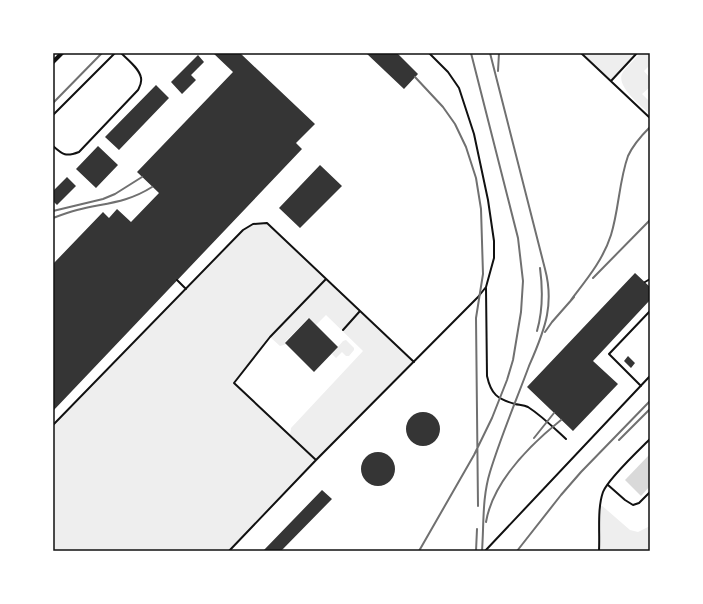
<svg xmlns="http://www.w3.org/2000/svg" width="703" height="604" font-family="Overpass,sans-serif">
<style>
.green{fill:#eee;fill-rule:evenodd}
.water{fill:#d9d9d9}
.building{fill:#353535}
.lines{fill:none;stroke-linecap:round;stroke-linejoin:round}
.service{stroke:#111;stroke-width:2}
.minor{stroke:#111;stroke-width:4}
.rail{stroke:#707070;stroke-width:2}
.neatline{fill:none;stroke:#111;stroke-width:1.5}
</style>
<rect width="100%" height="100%" fill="#fff"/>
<path class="green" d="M581 53H637L611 81Z
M641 53H650V65L644 71 650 78V87L642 94 650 102V114C641 106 614 85 623 72 628 65 635 59 641 53Z
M267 223 414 362 229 551H53V427L243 230 253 224ZM326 315 363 351 291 428 290 435 234 383 270 337 280 346 287 344 285 342 308 318 316 325Z
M346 340 354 348V350L349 356H346L342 352 336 358 332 354 343 341Z
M600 504 630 530 638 532 650 526V551H600Z"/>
<path class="water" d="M650 454V486L641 496 625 480Z"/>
<path class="building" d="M213 53H240L315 124 296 143 302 149 53 411V264L103 212 109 218 117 209 131 222 159 193 137 172 233 72Z
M366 53H397L418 74 404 89Z
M198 55 204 62 191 75 196 80 182 94 171 82Z
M156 85 169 98 119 150 105 137Z
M98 146 118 165 96 188 76 169Z
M320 165 342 186 300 228 279 208Z
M67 177 76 186 57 205 53 201V191Z
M635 273 650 287V300L593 361 618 384 573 431 527 387Z
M309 318 338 347 314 372 285 343Z
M628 356 635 363 631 368 624 361Z
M406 429a17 17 0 1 1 34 0a17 17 0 1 1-34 0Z
M361 469a17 17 0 1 1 34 0a17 17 0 1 1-34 0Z
M322 490 332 499 281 551H263Z"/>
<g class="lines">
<path class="service" d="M581 53 650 118
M611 81 637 53
M53 115 115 53
M53 146C63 155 66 157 79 152L138 90C140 86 142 83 141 78 140 69 127 59 121 53
M177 280 186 289
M645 282 650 279
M486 288 487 376C491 394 497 399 515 404 519 405 524 405 528 407 542 416 554 428 566 439
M343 330 360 311
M641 386 609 354 650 311
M53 425 243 230 253 224 267 223 414 362
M316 460 234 383 270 337 326 279
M608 485 625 500 633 505 639 503 650 492
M229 551 316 460 478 297 486 287 494 258V241L488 200 474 134 459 88 448 72 429 53
M485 551 650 376
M599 551C600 533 597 509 603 492 608 479 639 450 650 439"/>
<path class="minor" d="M53 62 62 53"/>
<path class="rail" d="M498 71 499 53
M415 77 443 107 455 124 466 147 476 178 481 209 483 274 476 318 478 506
M53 103 102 53
M53 211 103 199 115 194 142 177
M53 218C61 215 69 212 77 210 105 203 127 203 152 187
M593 278 650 220
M571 300C587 279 603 260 611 235 619 209 619 181 628 156 633 145 642 135 650 127
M537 331C543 310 543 290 540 268
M545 332 552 322 574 297
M534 438 554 413
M619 440 650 409
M486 522C493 481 530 445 561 420
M419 551 474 455 492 418 507 380 513 360 521 312 523 281 518 238 471 53
M476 551 477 529
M482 551C484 524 482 498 490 472 501 436 516 401 529 366 536 350 544 332 547 315 550 299 549 284 545 269L490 53
M517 551 561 495 581 472 650 401"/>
</g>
<rect width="703" height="604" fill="none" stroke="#ffffff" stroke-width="108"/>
<rect x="54" y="54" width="595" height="496" class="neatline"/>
</svg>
